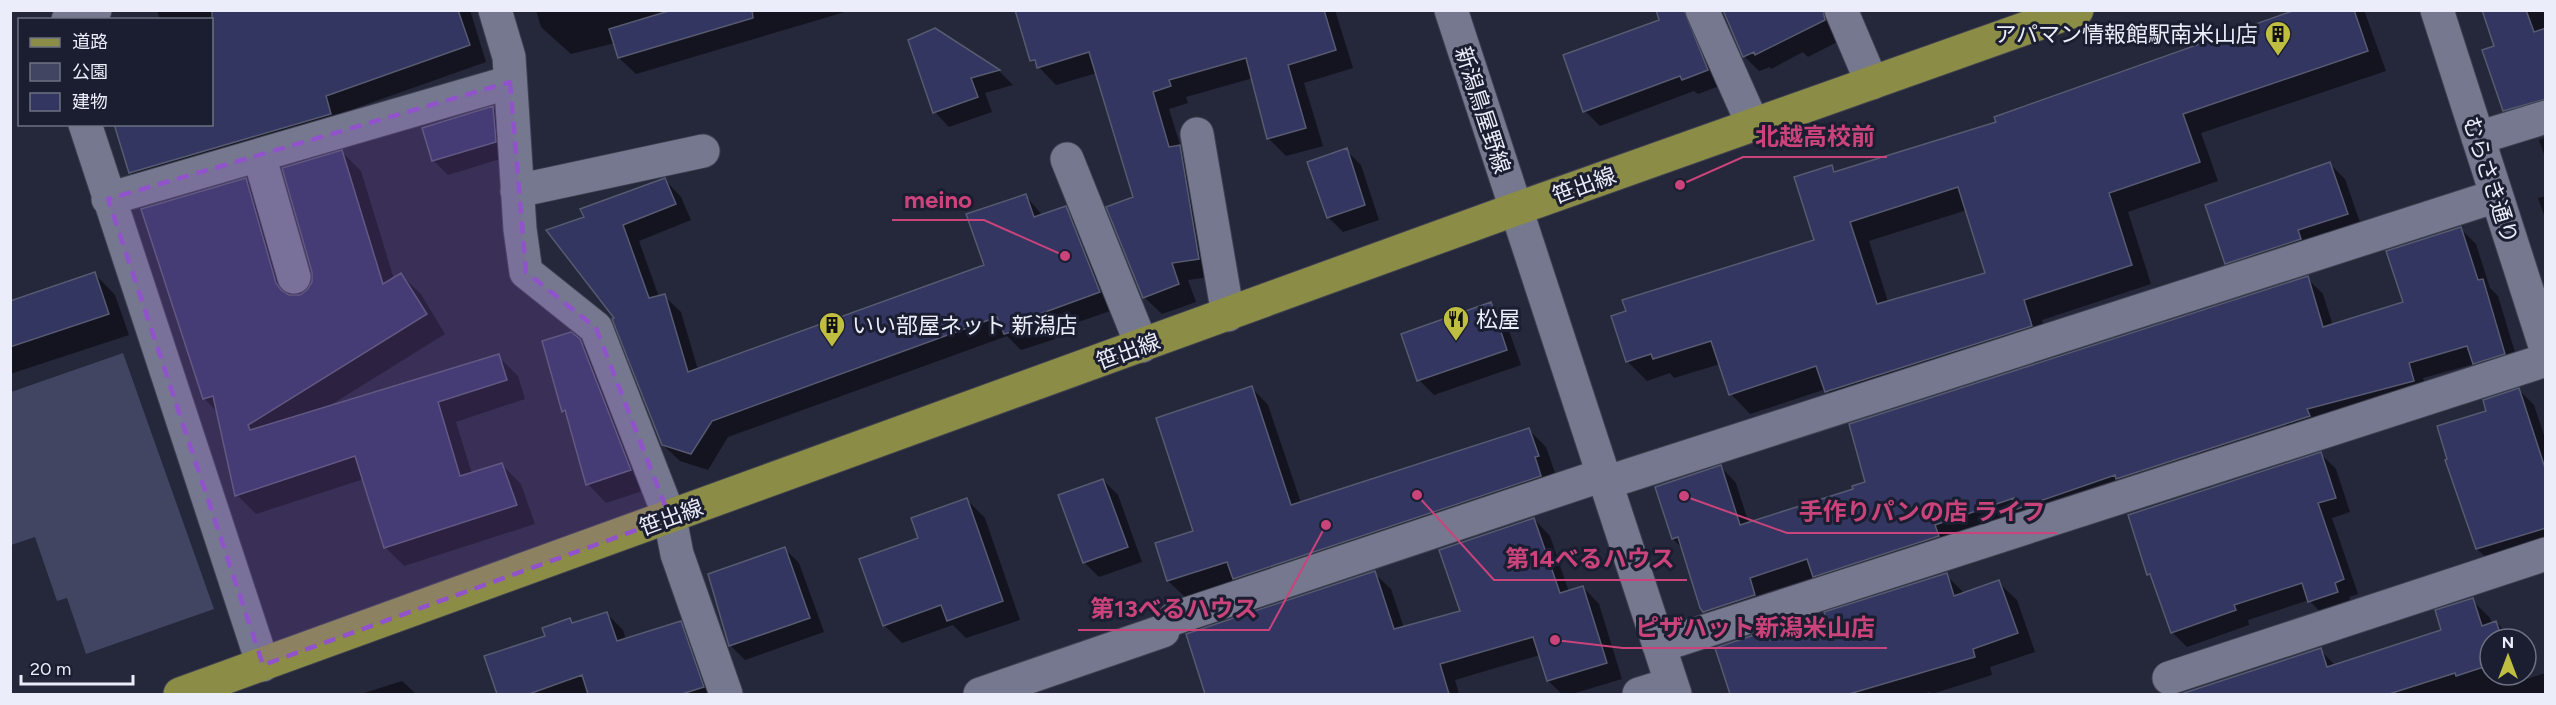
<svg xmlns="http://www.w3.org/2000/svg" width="2556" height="705" font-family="Figtree,'Noto Sans JP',sans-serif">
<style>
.green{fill:#424562}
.shadow{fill:#0007;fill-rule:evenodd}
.building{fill:#323661;stroke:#575a70;stroke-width:1.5;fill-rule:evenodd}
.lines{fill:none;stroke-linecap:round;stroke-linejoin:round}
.minor-casing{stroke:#3f4151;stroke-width:35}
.major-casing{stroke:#3f4151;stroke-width:35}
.minor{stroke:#75788f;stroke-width:33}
.major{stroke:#8b8c45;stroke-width:33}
.marked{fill:#9153cb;fill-opacity:0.2;stroke:#9153cb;stroke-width:4.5;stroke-dasharray:12 8;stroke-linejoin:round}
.labels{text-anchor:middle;stroke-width:6;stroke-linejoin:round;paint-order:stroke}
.poi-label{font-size:22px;fill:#ebedfa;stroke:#1b1e30;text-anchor:start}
.street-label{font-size:22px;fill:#ebedfa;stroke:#1b1e30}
.leader{fill:none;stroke:#ca437b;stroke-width:2}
.callout-dot{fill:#ca437b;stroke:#1b1e30;stroke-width:2}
.callout-label{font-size:24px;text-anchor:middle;font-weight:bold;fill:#ca437b;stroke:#1b1e30;stroke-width:6;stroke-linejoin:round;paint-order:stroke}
</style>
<rect width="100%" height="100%" fill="#25273a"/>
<path class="green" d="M123 353 214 609 86 654 67 598 57 601 35 537 11 545V392Z"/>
<path class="shadow" d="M157 10H470L486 62 342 113 347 131 147 189 131 172 212 124V20H160Z
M536 10H844L845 12 636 74 619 58 615 43 571 54 541 27Z
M1025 10H1335L1353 68 1304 83 1323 146 1286 156 1268 138 1253 78 1186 97 1188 103 1169 109 1181 148 1197 164 1216 276 1188 280 1196 302 1162 314 1144 297 1135 198 1097 73 1056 85 1032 60Z
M1657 10H1706L1722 85 1698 94 1694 91 1600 126 1585 111 1565 56 1661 21Z
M1724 10H1833L1841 40 1808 57 1803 52 1771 69 1770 67 1759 71 1744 56Z
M2300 10H2364L2386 71 2201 133 2218 181 2128 212 2151 284 2042 320 2050 346 1846 411 1826 389 1750 414 1731 394 1720 364 1674 378 1670 373 1647 381 1627 361 1816 241 1831 166 1837 172 1998 123ZM1967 210 1987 274 1888 302 1869 241Z
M2483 10H2546V117L2519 124 2504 110 2496 47Z
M935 30 999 71 1013 85 985 93 992 112 949 127 935 112Z
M493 108 508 123 510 156 448 175 433 160Z
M2546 138V160L2539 140Z
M1346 150 1361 165 1379 220 1343 232 1328 217Z
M342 152 361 171 394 279 401 275 421 294 445 334 326 408 498 356 518 376 525 399 456 422 472 474 502 465 521 484 535 524 404 566 385 547 364 479 256 514 237 495 218 413 204 398 246 180 265 199 293 296H300L308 291 313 282Z
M2330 164 2345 179 2362 228 2241 278 2226 263Z
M665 180 681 197 691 220 639 241 659 297 664 296 681 312 698 370 986 266 1026 196 1043 216 1065 208 1082 224 1116 309 1052 331 1055 339 1021 350 1007 336 728 437 708 470 680 461 663 445 617 319 586 218Z
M2546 196V221L2538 198Z
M2461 229 2476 244 2490 288 2498 296 2520 369 2489 379 2474 364 2423 378 2429 396 1830 592 1815 577 1765 593 1770 611 1720 627 1705 611 1683 549 1673 539 1721 467 1736 483 1749 524 1855 490 1867 482 2307 278 2323 294 2333 326 2405 303Z
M95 274 115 295 129 335 10 374V303Z
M1490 304 1505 319 1521 365 1434 395 1419 380Z
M579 341 599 360 649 489 606 503 588 484 569 417 563 412 544 342Z
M1252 388 1268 405 1301 503 1529 430 1546 447 1555 473 1551 474 1557 493 1185 597 1168 581 1157 544 1195 532Z
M2519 390 2534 405 2546 441V547L2492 563 2477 549 2488 412Z
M2321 454 2336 469 2350 512 2332 518 2358 594 2349 597 2352 607 2324 616 2309 600 2248 620 2249 625 2187 647 2172 632 2153 580 2148 574Z
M1103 480 1118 495 1142 562 1099 577 1084 562Z
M967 500 985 518 1020 620 966 638 953 625 902 643 884 625 920 539Z
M1534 519 1550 536 1569 592 1583 587 1599 604 1622 679 1572 694H1562L1548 681 1540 655 1455 680 1459 694H1209L1205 679 1374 573 1391 589 1404 628 1462 612Z
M785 549 799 563 824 632 745 660 730 645Z
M1946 575 1965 594 1998 582 2017 600 2035 652 1990 667 1992 675 1932 694 1930 692 1922 694H1732L1717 649 1766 633 1774 641 1829 624Z
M2472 600 2490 618 2492 624 2496 622 2512 639H2490V675H2525L2526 679 2546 673V694H2184L2320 650 2336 666 2443 631Z
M607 614 623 630 626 640 680 623 696 639 716 694H499L486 657 546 637 570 620 574 624Z
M402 681 416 694H361Z"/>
<path class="building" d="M212 10H458L470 45 326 96 331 114 129 173 114 124H212Z
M672 10H752L753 18 618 58 609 29Z
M1015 10H1324L1336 50 1288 65 1306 128 1267 139 1246 58 1169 80 1171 86 1153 92 1169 147 1180 145 1199 259 1172 263 1179 284 1143 298 1106 207 1133 197 1089 52 1037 68 1035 60 1030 61Z
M1656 10H1684L1708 70 1682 80 1680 76 1583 112 1563 55 1659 20Z
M1723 10H1823L1825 20 1755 55 1754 52 1743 57Z
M2295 10H2354L2368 51 2183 114 2200 162 2109 193 2132 265 2024 300 2032 326 1825 392 1816 366 1729 395 1711 341 1653 359 1651 354 1626 362 1611 316 1626 311 1622 300 1814 240 1794 177 1832 165 1834 172 1996 122 1994 117ZM1958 187 1985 273 1877 304 1850 222Z
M2482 10H2526L2534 32 2546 28V99L2503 111 2482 50 2494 46Z
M935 28 1000 70 971 78 978 97 933 113 908 40Z
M493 106 496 142 432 161 422 128Z
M1347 148 1365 205 1327 218 1307 162Z
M342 150 383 284 401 273 427 314 248 425 250 430 499 354 507 380 438 402 460 476 502 463 517 505 384 548 355 456 235 496 213 396 203 399 141 209 246 178 276 283 281 290 289 295H300L307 290 312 282V272L282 168Z
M2330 162 2348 214 2298 230 2301 239 2225 264 2205 205Z
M665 178 676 204 623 225 649 298 665 294 688 372 984 265 966 214 1026 194 1034 217 1066 206 1100 292 1037 315 1040 323 1004 334 997 317 712 421 691 454 662 445 612 319 614 318 546 230 584 217 580 209Z
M2461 227 2478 280 2483 279 2505 354 2473 364 2467 346 2409 363 2414 381 2307 409 2310 416 2116 479 2115 475 2017 509 2014 498 1935 525 1939 536 1813 577 1807 559 1750 578 1755 595 1703 612 1700 608 1678 537 1672 539 1655 487 1721 465 1740 525 1853 489 1852 486 1865 482 1849 424 2308 276 2323 327 2403 302 2386 251Z
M95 272 109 314 10 347V301Z
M1491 302 1507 350 1417 381 1401 334Z
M571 332 580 339 631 470 586 485 565 410 562 412 542 341Z
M1252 386 1291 505 1529 428 1539 456 1535 457 1541 476 1233 579 1227 562 1167 581 1155 543 1193 531 1156 418Z
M2519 388 2546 471V528L2476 549 2445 460 2447 459 2437 426 2486 411 2483 400Z
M2321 452 2336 498 2318 503 2344 579 2335 583 2338 592 2308 602 2302 583 2234 605 2236 610 2171 633 2150 574 2147 575 2128 515Z
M1103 479 1128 547 1083 563 1058 495Z
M967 498 1003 601 947 621 941 605 883 626 859 559 918 538 911 518Z
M1534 518 1560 593 1583 586 1607 663 1547 681 1533 637 1440 664 1449 694H1205L1186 634 1375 571 1394 629 1460 611 1439 550Z
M785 547 810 618 729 646 708 574Z
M1947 573 1954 596 1999 580 2018 633 1973 649 1975 657 1849 694H1730L1715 648 1766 631 1769 640 1828 623 1824 612Z
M2473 598 2482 626 2496 621 2502 639H2490V665L2456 676 2455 673 2389 694H2181L2321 648 2327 667 2441 630 2435 610Z
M607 612 617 641 681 621 704 687 682 694H588L582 675 529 694H497L484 656 545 636 542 628 570 618 572 623Z"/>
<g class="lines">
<g class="minor-casing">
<path id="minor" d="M495 10 509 57 520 229 526 272 596 328 670 518 677 554 726 694
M1451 10 1675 694
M1702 10 1753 125
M1841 10 1872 83
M2437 10 2546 349
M68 20 95 10
M85 124 263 665
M1197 134 1228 315
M2478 138 2546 117
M259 155 294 277
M1067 159 1142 346
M517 191 703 151
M108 199 510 82
M1605 483 2496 196
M1175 618 1603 475
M1659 646 2546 360
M2169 678 2546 554
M980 694 1163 631
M1639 694 1671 684"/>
</g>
<g class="major-casing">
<path id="major" d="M180 694 1516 209 2077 10"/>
</g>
<use href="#minor" class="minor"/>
<use href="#major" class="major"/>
</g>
<path class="marked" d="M510 82 526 272 596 328 670 518 263 665 108 199Z"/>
<defs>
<g id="building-pin" transform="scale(1.35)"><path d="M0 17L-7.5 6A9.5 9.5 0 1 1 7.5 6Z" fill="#bfbe41" stroke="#1b1e30"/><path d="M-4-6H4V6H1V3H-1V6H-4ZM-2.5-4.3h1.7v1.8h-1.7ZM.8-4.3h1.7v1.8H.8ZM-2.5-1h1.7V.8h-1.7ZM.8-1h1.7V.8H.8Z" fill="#111"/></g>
<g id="restaurant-pin" transform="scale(1.35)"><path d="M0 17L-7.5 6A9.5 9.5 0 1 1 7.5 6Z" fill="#bfbe41" stroke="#1b1e30"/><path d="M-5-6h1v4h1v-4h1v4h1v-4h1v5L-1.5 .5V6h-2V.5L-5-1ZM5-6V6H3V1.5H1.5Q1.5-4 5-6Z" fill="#111"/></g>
</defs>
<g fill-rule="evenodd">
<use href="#building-pin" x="2278" y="34"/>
<use href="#restaurant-pin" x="1456" y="319"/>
<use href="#building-pin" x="832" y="325"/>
</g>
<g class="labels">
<g class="poi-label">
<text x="2258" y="42" text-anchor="end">アパマン情報館駅南米山店</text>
<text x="1476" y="327">松屋</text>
<text x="852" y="333">いい部屋ネット 新潟店</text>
</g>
<g class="street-label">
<text transform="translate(1483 110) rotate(72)" y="8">新潟鳥屋野線</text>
<text transform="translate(2491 180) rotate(72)" y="8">むらさき通り</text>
<text transform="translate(1584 185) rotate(-20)" y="8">笹出線</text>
<text transform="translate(1128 351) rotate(-20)" y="8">笹出線</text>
<text transform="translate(671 517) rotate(-20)" y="8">笹出線</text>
</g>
</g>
<path class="leader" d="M1680 185L1743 157H1887M1065 256L984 220H892M1684 496L1787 533H2057M1417 495L1494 580H1687M1326 525L1269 630H1078M1555 640L1623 648H1887"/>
<g class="callout-dot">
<circle cx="1680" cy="185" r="6"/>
<circle cx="1065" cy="256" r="6"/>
<circle cx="1684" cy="496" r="6"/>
<circle cx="1417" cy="495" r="6"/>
<circle cx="1326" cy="525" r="6"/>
<circle cx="1555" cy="640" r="6"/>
</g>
<g class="callout-label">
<text x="1815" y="145">北越高校前</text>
<text x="938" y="208">meino</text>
<text x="1922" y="520">手作りパンの店 ライフ</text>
<text x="1590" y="567">第14べるハウス</text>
<text x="1174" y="617">第13べるハウス</text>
<text x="1755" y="636">ピザハット新潟米山店</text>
</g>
<rect width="2556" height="705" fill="none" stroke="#ebedfa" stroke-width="24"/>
<rect x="18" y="18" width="195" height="108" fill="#1b1e30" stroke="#6e7181" stroke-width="1.5"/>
<rect x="30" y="38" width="30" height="9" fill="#8b8c45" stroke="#6e7181" stroke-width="1.5"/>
<text x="72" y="48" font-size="18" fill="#ebedfa">道路</text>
<rect x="30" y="63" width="30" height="18" fill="#424562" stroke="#6e7181" stroke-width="1.5"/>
<text x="72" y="78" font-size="18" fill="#ebedfa">公園</text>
<rect x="30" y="93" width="30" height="18" fill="#323661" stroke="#6e7181" stroke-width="1.5"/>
<text x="72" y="108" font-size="18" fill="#ebedfa">建物</text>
<g transform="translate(2508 657)"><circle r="28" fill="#1b1e30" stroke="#6e7181" stroke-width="1.5"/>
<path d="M0-4.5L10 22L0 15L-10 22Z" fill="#bfbe41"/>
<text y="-9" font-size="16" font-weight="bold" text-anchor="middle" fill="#ebedfa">N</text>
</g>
<path d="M21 675v9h112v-9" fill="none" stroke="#ebedfa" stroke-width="3"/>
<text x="30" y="675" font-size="18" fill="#ebedfa" stroke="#1b1e30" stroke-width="4.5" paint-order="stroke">20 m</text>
</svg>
